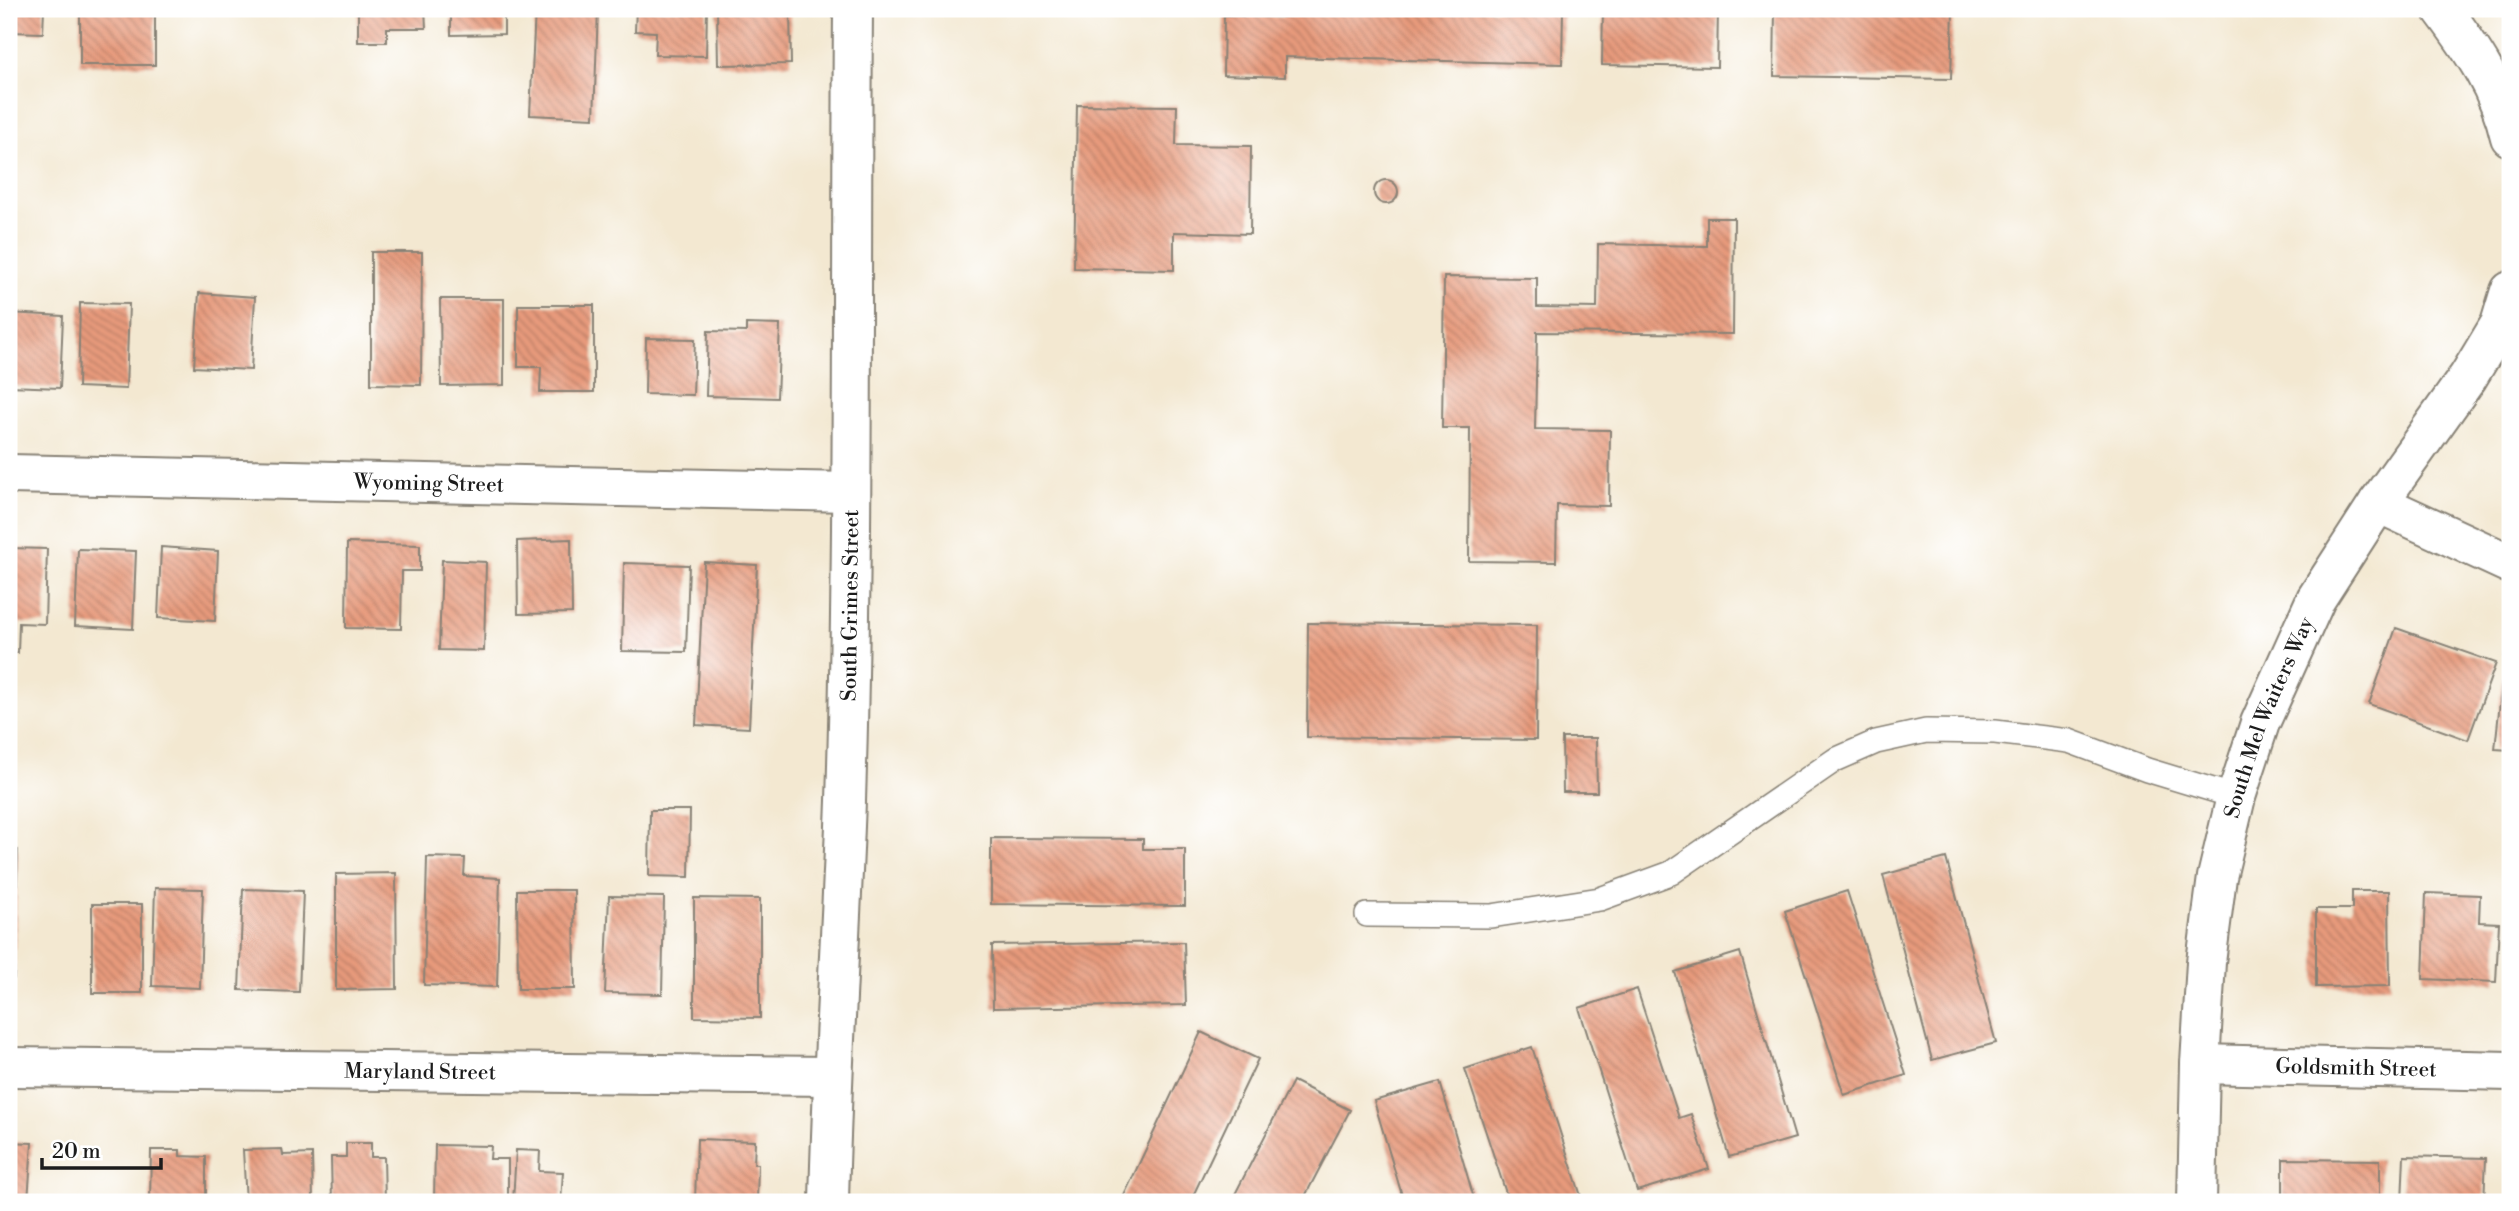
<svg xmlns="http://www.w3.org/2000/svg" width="2519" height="1211" font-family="'Libre Bodoni',serif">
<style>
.building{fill:url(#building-back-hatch)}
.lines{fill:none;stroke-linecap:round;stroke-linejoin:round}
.service-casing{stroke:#888276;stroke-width:26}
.minor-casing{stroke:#888276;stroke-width:42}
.service{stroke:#fff;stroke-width:23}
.minor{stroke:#fff;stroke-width:38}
.labels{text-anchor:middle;stroke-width:5;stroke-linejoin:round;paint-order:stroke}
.street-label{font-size:21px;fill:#1c1c1c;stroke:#fff}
</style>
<defs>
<pattern id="building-back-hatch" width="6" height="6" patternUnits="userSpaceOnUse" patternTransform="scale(1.75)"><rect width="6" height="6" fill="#e79a7c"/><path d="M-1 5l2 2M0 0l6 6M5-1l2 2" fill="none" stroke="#ba7d65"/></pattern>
</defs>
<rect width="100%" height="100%" fill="#fff"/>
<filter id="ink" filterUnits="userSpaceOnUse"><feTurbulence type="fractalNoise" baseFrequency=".0143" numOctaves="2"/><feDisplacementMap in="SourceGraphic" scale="14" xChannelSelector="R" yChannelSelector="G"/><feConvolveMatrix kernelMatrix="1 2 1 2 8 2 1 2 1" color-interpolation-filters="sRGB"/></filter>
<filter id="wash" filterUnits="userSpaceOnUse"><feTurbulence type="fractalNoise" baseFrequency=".00686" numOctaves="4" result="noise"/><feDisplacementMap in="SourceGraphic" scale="28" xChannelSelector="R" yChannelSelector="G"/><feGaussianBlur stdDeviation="1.57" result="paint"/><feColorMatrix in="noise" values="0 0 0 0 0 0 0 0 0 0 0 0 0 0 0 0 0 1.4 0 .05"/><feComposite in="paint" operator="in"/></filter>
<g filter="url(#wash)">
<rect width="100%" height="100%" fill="#f3e8d1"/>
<g id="blocks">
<path class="building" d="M9 9H44L43 33 9 32Z
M80 9H155V65H80Z
M358 9H425L426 28H387V42H358Z
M451 9H504V34L451 35Z
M535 9H598L594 118 530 115Z
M636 9H707L706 56 655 55 656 32 635 31Z
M717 9H790L791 64 718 65Z
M1284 9H1563L1562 64 1285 57V77L1223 75 1224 15 1283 17Z
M1603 9H1718L1717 67 1602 65Z
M1775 9H1953L1951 79 1774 76Z
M1077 105 1177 106 1176 145 1251 146 1250 234 1174 232V270L1074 268Z
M1374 192a12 12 0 1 1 24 0a12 12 0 1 1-24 0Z
M1707 218H1734L1733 334 1537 332 1535 429 1610 430 1609 506 1557 505 1556 562 1469 561 1470 428H1442L1444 277 1537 278V307L1597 308 1598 244 1707 246Z
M371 252H422L421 385 371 384Z
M199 293 255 297 251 370 194 367Z
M440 299H504V385L441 386Z
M80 303 129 304 126 389 78 387Z
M518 305H594V392H540L541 367H518Z
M9 313 63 316 60 388 9 386Z
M746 324 780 325 777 398 706 396 708 331 746 332Z
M646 338 695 339 693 395 645 394Z
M571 539 572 613 518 614 517 541Z
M347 543 420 545V571H402L401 629 346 628Z
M161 547 218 551 215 621 158 618Z
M9 548 47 549 45 624 19 623 18 653 9 652Z
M78 549 136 551 133 629 75 626Z
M442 560 486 562 484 651 439 650Z
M704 562 757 565 749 728 696 725Z
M624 563 689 565 686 652 622 651Z
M1308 623 1537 625 1536 740 1307 737Z
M2396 628 2496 663 2468 740 2369 704Z
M2505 654H2510V750L2495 749Z
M1562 738H1596L1597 792H1563Z
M650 810H690L689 877 649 876Z
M991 838 1143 839V849H1185V906L991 904Z
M9 849 18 850 14 978 9 977Z
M427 857 465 858 464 876 500 878 497 987 424 985Z
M1946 858 1996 1043 1932 1060 1883 875Z
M396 873 397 989 336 990V874Z
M155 888 203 889 200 988 152 986Z
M243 889 303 891 299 992 239 990Z
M517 890H574L575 989H518Z
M1847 891 1906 1075 1844 1095 1785 911Z
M2352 891H2389L2390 986 2316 987V909H2352Z
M2426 893 2480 895 2479 922 2499 923 2496 982 2423 979Z
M609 896 664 897 662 994 605 993Z
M694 898 760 899V1018L694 1017Z
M92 904H142V993H92Z
M1184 942 1186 1005 993 1008 992 945Z
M1740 952 1795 1138 1729 1157 1675 972Z
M1637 989 1679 1118 1691 1114 1709 1169 1637 1191 1579 1008Z
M1201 1032 1258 1059 1190 1202H1121Z
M1532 1047 1583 1202H1509L1465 1069Z
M1293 1081 1350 1110 1302 1202H1231Z
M1440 1082 1475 1202H1404L1374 1101Z
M697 1139 755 1141 754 1164H758L757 1202H695Z
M9 1142 32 1143 28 1201 9 1202Z
M346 1143H371V1157H384L385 1202H332L331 1157H346Z
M435 1145 491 1146 490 1159H508V1202H434Z
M282 1149 283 1155 312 1154 313 1202H246L243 1150Z
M151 1150H180V1156L206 1157V1202H150Z
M516 1150 540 1151 539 1171 563 1172 561 1202H513Z
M2404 1156 2486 1158 2484 1202H2402Z
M2283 1159 2380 1160V1202H2283Z"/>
</g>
</g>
<g filter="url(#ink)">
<use href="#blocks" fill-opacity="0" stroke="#888276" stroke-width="2"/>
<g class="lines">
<g class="service-casing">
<path id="service" d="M1367 915 1491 916 1600 899 1671 873 1835 760 1876 742 1926 731 1995 732 2069 741 2147 770 2236 797"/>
</g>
<g class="minor-casing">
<g id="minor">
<path d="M2442 9C2472 49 2499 88 2510 137"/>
<path id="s1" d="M9 474 850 492"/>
<path d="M2378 503 2510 564"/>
<path id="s2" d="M2200 1064 2510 1071"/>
<path id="s3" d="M9 1067 832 1076"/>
<path id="s4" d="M829 1202C832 1068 841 935 846 801 854 537 851 273 853 9"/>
<path id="s5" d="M2197 1202 2200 1064 2206 962 2217 877 2236 797 2260 723 2316 599 2378 503 2468 377 2500 324 2510 291"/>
</g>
</g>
<use href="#service" class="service"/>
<use href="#minor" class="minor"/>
</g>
</g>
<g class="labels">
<g class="street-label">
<text dy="7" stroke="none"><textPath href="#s1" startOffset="420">Wyoming Street</textPath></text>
<text dy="7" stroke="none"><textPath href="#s4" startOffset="597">South Grimes Street</textPath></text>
<text dy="7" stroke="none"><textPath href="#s5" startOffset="494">South Mel Waiters Way</textPath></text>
<text dy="7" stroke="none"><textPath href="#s2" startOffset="156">Goldsmith Street</textPath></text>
<text dy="7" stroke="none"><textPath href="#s3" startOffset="411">Maryland Street</textPath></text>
</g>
</g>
<rect width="2519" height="1211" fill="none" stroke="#fff" stroke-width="35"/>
<path d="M42 1158v10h119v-10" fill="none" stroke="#1c1c1c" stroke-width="3.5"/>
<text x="52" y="1158" font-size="21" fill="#1c1c1c" stroke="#ffffff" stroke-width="5" paint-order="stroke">20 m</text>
</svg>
